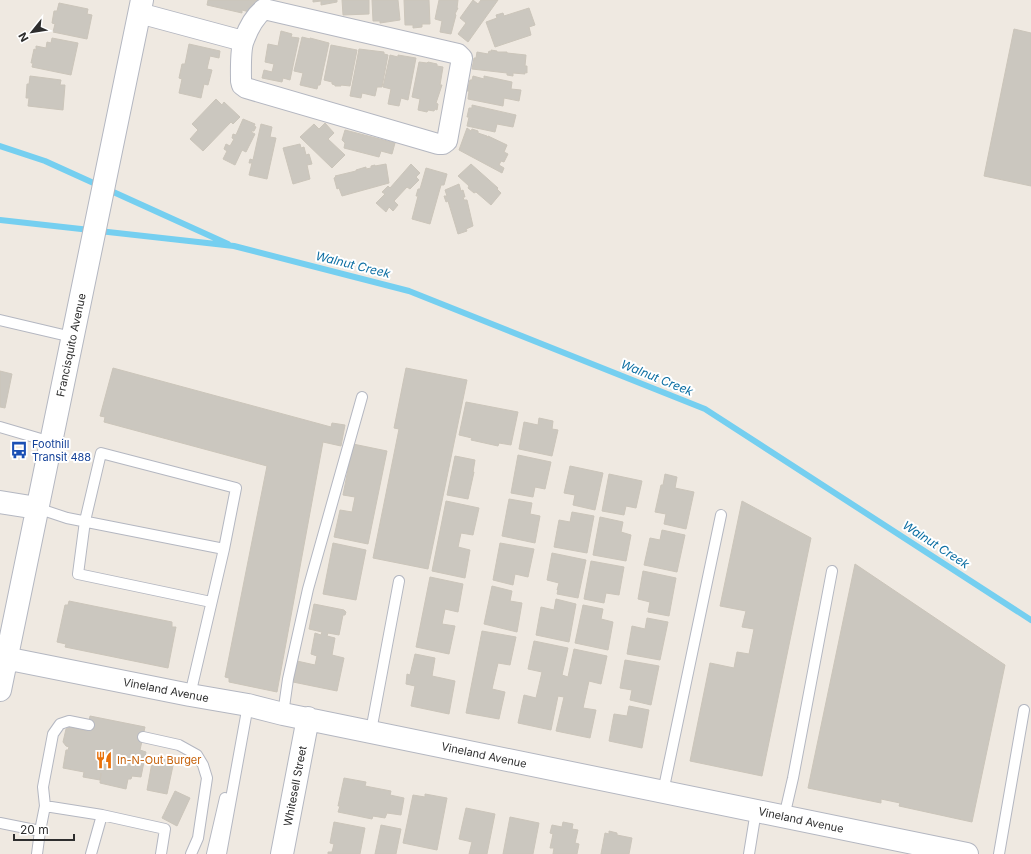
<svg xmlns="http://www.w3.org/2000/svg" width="1031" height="854" font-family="Inter,sans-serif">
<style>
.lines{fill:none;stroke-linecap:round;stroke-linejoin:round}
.stream{stroke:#75cff0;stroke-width:6}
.building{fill:#cbc7bf;stroke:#cbc5ba}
.lane-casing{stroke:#b4b7c1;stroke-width:12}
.street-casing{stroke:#b4b7c1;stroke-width:22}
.secondary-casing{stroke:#b4b7c1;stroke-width:24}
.lane{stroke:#fff;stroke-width:10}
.street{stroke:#fff;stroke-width:20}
.secondary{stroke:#fff;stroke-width:22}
.labels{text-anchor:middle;stroke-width:4;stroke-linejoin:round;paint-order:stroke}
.street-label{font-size:11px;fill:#2e2e2e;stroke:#fff}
.transit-label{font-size:11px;fill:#164399;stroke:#fff;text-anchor:start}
.food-label{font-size:11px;fill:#c56008;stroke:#fff;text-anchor:start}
.water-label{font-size:12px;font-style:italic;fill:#0d6fa3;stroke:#fff}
</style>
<rect width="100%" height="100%" fill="#efe9e1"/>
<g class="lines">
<path class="stream" d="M0 146 45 161 228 244
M0 220 234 246 409 291 705 409 1031 620"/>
</g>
<path class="building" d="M208 0H260V2L256 1 253 13 242 10V13L207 5Z
M313 0H337V2L321 5V1L313 2Z
M342 0H369V14L343 15Z
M372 0H398L400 20 380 23V21H373Z
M404 0H429L430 24H422V27L413 28V25H405Z
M439 0H458L457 8H458L455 14 456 15 451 34 440 32 442 21 435 19Z
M473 0 478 4 481 0H498L468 42 458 34 466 23 460 18Z
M59 3 88 9 87 14 92 15 87 39 53 32 55 24 52 23 54 11H57Z
M529 8 535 25 529 27 531 35 495 47 486 22 497 18 496 15 503 13 504 16Z
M1014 29 1031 33V186L984 176Z
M281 31 292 34 291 37 299 38 290 80 283 78 282 82 262 78 264 70 272 72 274 64 265 62 268 44 278 46Z
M302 37 310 39V38L329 43 320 85H318L317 89 300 85 303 73 294 71Z
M52 38 78 43 71 75 32 67 33 63H31L34 49 36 50V46L46 48 47 42 51 43Z
M189 44 220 51 219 58 210 56 207 69 212 70 208 85 204 84 201 98 179 93 182 79 179 78 182 64H185Z
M331 45 357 50 350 86 341 85V86H335V85L332 84V82L324 80Z
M359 49 384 52V54L388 55 382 87H377L375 96 362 93 361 98 350 96Z
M491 50 497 51V52H507V53L526 55 525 66H527V73L525 72V74L513 73V76L507 75V73L472 69 474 58H476L477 52 488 54 489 51 491 52Z
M390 55 398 57V55L416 58 408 100 401 98 399 106 388 104 391 89 383 87Z
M419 62 427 63 428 62 437 64V66L443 67 440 85H442L436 103 438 104 437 110 435 109 434 111 428 110 427 112 418 110 420 99 412 97Z
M30 76 61 80 60 85H65L63 110 28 106 29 98H26L27 84H29Z
M473 76 484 79V76L512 82 511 89 521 90 519 101 504 98 503 106 468 99 469 91H467L470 80H472Z
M216 99 222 105 224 102 240 117 233 124 231 122 203 151 190 139 198 130 192 124Z
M472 105 516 115 513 127 497 124 495 132 467 126 469 117H467L469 108H472Z
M243 119 255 124 254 126 256 127 254 131H252L251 132 255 134 246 152 242 150 235 165 223 159 227 151 224 149 226 144 230 146 234 139 232 138 233 134 236 135Z
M325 123 334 133 328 139 345 155 332 168 300 137 314 124 319 129Z
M261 124 272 127 270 137 276 138 267 179 249 175 252 163H249L250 159 253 160Z
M467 128 471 131 472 129 478 131V133L487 136V138L488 136 507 145 504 152 508 154 504 162 501 161 499 165 504 168 502 173 459 150Z
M345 130 395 143 392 154 381 151 379 157 344 148 345 143 342 140Z
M300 144 301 148 304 147 306 155 309 154 312 164 307 165 310 179 293 184 283 148Z
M386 164 389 183 342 196 339 188 337 189 334 178 336 177 335 176 356 171V170L366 167V169L371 168V166L375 165V166Z
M411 164 420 173 416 177 419 180 410 189 407 187 394 201 398 205 393 211 389 207 386 212 376 203 385 194 382 192 388 186 390 188Z
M471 164 498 188 497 189 501 193 491 205 476 192 474 193 468 188 469 186 458 176Z
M426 168 447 174 444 185H441L430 224 412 219 418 196H416L418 189H420Z
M459 184 461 191 463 190 465 197H463L464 200H467L473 226 466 229 467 231 458 234 448 201 446 202 444 196H447L445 190Z
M113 368 331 427 332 423 345 425 341 446 323 442 277 692 229 682V678L225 677 267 466 104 422 105 417 100 416Z
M406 368 467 380 428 569 373 558 399 429 394 428Z
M0 371 12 374 5 408 0 407Z
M466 402 518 412 511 445 499 443 498 446 471 440 472 438 459 435Z
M539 418 553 421 552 429 558 430 552 456 519 449 524 422 538 425Z
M353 444 387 451 368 544 334 537 340 510 352 512 355 497 343 495Z
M518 455 551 462 545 489 535 487 533 497 511 493Z
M455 456 475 460 473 472H474L468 499 447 495Z
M570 466 603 473 595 510 573 505 575 495 564 493Z
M609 474 642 481 636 508 626 506 624 515 602 511Z
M665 474 677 477 675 488 694 492 686 529 664 524 666 514 655 512 661 485H663Z
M509 499 532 503 530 514 540 516 535 543 502 536Z
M446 501 479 508 473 535 461 533 458 547 470 550 465 578 432 571Z
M742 501 811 538 762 776 690 761 710 663 734 668 737 652 749 654 754 629 742 627 746 611 720 606Z
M572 512 594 516 587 553 554 547 559 520 570 522Z
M600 517 623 522 621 532 631 535 626 561 593 555Z
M662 530 685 535 677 572 644 565 650 538 660 540Z
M333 543 366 550 356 600 323 594Z
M500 543 534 549 528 577 515 574 513 585 493 580Z
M552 553 586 560 578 598 557 594 558 590H557L559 583 547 580Z
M591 561 624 567 619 595 606 593 604 603 584 599Z
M855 564 1005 665 972 822 899 806 900 803 881 799V803L808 788Z
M643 571 676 578 669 616 648 612 650 602 638 599Z
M430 577 463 584 458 612 445 609 442 624 455 626 449 654 416 647Z
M492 586 512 591 510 601 522 603 517 632 484 624Z
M556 599 576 604 569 642 536 635 541 607 554 610Z
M69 601 172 622V627H176L168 668 65 647 66 644 57 642 65 605H68Z
M314 604 344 610 346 612 345 615H343L339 635 328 633 327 636 335 638 332 655 344 658 337 691 293 682 297 661 315 665 317 656 311 654 315 633 321 635 322 632 309 629Z
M583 605 603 609 601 619 613 622 608 650 575 643Z
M647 618 668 622 660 660 627 654 632 626 645 629Z
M482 631 516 637 510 665 498 663 492 689 505 692 499 719 466 713Z
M534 641 568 648 562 675 568 677 574 649 607 656 601 684 589 681 583 708 596 710 590 738 556 731 564 697 558 696 551 730 518 723 524 695 536 698 542 672 528 669Z
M415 654 435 658 432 676 455 681 449 714 411 706 415 686 406 684 407 674 410 675Z
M625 660 659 666 651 705 630 700 632 690 620 688Z
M629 706 649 710 642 748 609 741 614 714 627 716Z
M90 716 145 727 140 750 146 752 141 777 132 776 131 779H128L126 789 100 783 101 773 100 780 83 777 84 772 63 768 66 750H68L69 747 66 746 63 742 66 729 70 727 87 731Z
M153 757 174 761 167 794 147 790Z
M344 778 366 782 365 786 391 791 390 795 404 798 401 815 387 813 385 818 373 816 372 819 338 812 340 806H338Z
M175 791 190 798 177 826 162 818Z
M425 794 447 798 437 850 403 843 413 795 425 797Z
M466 808 495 814 487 854H469L472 842 459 839Z
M510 817 539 823 533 854H503Z
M334 822 365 828 360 854H328V852H332L334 844 330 843Z
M563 822 573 824 572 829 578 830 575 843 579 844 577 854H553L554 848H550L553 834 550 833 552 825 562 827Z
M381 825 401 829 396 854H375Z
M609 831 617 833V835L632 838 629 854H601L605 833 609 834Z"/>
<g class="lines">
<g class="lane-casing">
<path id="lane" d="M0 320 72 337
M0 427 51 442
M37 508 67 518 224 549 190 695
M211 602 78 574 85 521 101 453 236 488 224 549
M283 714 288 679 308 589 362 397
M371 731 399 581
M143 737 179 745 197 755 203 765 207 778 198 838 191 854
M663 792 721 515
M45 806 43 787 53 734 60 724 69 721 89 725
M102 815 165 829 161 854
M784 817 793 778 832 571
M0 823 40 831 37 854
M40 831 45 806 102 815 91 854
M212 854 225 798
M221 854 248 705
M749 854 756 811
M999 854 1024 710"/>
</g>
<g class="street-casing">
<path id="street" d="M264 9 458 54 462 58 447 141 443 144H438L246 88 242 85 241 81C241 71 240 49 244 40 248 29 255 16 264 9Z
M139 13 243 41"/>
</g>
<g class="secondary-casing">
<path id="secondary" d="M0 502 37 508
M0 657 190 695 248 705 283 714 967 854
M0 690 142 0
M282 854 308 718"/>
</g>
<use href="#lane" class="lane"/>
<use href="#street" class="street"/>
<use href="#secondary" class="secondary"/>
</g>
<defs>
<g id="bus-bare" transform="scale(1.38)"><path d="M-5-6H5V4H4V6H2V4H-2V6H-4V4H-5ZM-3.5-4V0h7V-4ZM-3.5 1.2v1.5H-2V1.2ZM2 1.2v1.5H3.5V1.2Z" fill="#1a4fb4" stroke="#fff" stroke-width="2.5" paint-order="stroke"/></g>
<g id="restaurant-bare" transform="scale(1.38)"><path d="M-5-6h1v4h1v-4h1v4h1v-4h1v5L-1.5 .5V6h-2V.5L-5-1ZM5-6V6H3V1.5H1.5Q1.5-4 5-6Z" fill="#e8710a" stroke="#fff" stroke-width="2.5" paint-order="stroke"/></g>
</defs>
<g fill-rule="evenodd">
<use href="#bus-bare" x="19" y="450"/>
<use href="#restaurant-bare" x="104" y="760"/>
</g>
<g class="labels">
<g class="street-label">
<text transform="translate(71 345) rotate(-78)" y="4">Francisquito Avenue</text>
<text transform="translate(166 690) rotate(11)" y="4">Vineland Avenue</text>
<text transform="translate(484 755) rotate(12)" y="4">Vineland Avenue</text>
<text transform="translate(295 786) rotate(-79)" y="4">Whitesell Street</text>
<text transform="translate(801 820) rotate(12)" y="4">Vineland Avenue</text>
</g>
<g class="transit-label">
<text x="32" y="448">Foothill<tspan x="32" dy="13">Transit 488</tspan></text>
</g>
<g class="food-label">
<text x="117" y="764">In-N-Out Burger</text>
</g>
<g class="water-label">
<text transform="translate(353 265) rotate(14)" y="4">Walnut Creek</text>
<text transform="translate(657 378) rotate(22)" y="4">Walnut Creek</text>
<text transform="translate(936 545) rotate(33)" y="4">Walnut Creek</text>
</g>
</g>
<g transform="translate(32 32) rotate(240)" stroke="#ffffff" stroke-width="3" paint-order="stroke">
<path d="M0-3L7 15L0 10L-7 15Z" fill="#2e2e2e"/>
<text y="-6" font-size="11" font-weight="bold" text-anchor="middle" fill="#2e2e2e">N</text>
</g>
<path d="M14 834v6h60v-6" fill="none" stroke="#2e2e2e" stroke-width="2"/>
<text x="20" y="834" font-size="12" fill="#2e2e2e" stroke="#ffffff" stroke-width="3" paint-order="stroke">20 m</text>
</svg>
